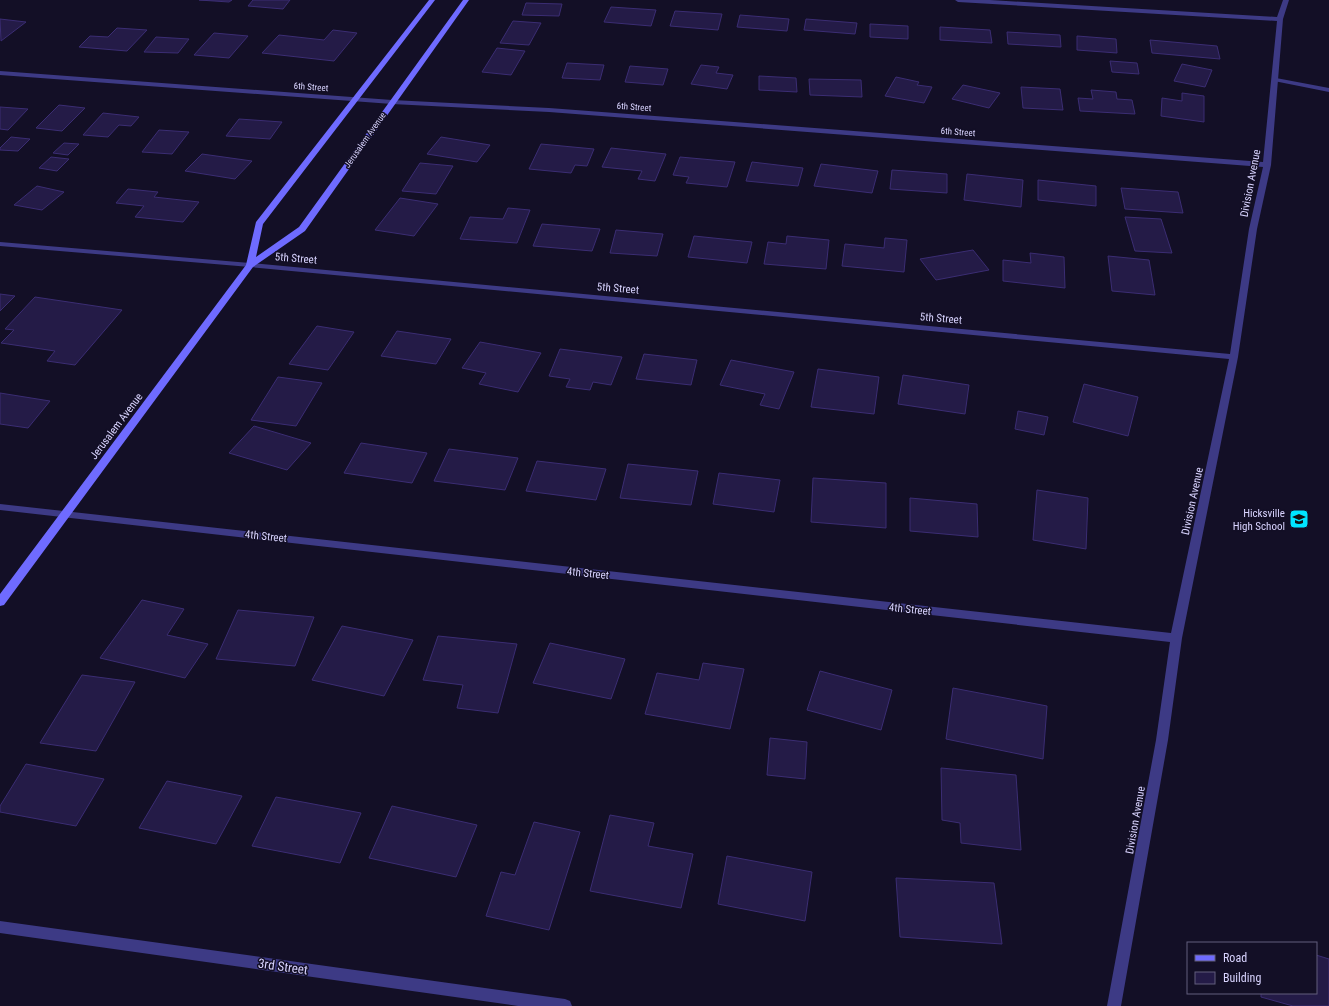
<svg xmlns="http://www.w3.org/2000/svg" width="1329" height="1006" font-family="'Roboto Condensed',sans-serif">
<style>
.building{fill:#241b47;stroke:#3b2d73}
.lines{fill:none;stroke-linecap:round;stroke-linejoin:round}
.service{fill:#3d3a85;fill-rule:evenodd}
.minor{fill:#3d3a85;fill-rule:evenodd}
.secondary{fill:#6f6bff;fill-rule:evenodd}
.labels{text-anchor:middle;stroke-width:3;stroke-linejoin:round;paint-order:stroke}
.far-street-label{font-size:9px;fill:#d9d4ff;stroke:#130f26}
.street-label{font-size:11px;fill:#d9d4ff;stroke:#130f26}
.poi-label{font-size:11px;fill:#d9d4ff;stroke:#130f26;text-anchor:end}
.near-street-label{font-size:13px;fill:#d9d4ff;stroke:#130f26}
</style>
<rect width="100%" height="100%" fill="#130f26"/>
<path class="building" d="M199 0H232L229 2Z
M253 0H290L283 9 248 6Z
M526 3 562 4 559 16 522 15Z
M611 7 656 10 651 26 604 22Z
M675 11 722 14 718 30 670 26Z
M740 15 789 19 787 31 737 27Z
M0 19 26 22 1 41Z
M806 19 857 23 855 34 804 30Z
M513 21 541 23 529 45 500 43Z
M870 24 908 26V39L870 37Z
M940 27 990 30 992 43 940 40Z
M117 28 147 30 127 51 79 47 90 36 108 37Z
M333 30 357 33 334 61 262 53 279 35 324 40Z
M1007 32 1060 35 1061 47 1008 44Z
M214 33 248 36 229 58 194 55Z
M1077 36 1116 39 1117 53 1077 50Z
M156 37 189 39 178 53 144 52Z
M1150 40 1217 46 1220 59 1152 53Z
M497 48 525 51 511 75 482 72Z
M1110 61 1137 63 1139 74 1112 72Z
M567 63 604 65 600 80 562 78Z
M1182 64 1212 70 1205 87 1174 81Z
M701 65 719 67 716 73 733 75 727 89 691 84Z
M630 66 668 69 663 85 625 82Z
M759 76 796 78 797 92 759 90Z
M896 77 919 82 917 85 932 87 924 103 885 96Z
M809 79 861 80 862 97 810 95Z
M963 85 1000 93 989 108 952 99Z
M1021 87 1060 89 1063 110 1023 108Z
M1091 90 1116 92 1117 99 1132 100 1135 114 1080 111 1078 98 1093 99Z
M1182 93 1204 96V122L1161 116 1162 98 1182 101Z
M59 105 85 108 62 131 36 128Z
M0 107 28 109 8 130 0 129Z
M103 113 139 117 131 126 119 125 108 137 83 135Z
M239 119 282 122 270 139 226 136Z
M159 130 189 132 172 154 142 152Z
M11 137 30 139 18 151 0 150V148Z
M441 137 490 145 477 162 427 154Z
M64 143 79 144 68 155 53 153Z
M541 144 594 149 587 166 575 165 571 173 529 169Z
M611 148 666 154 655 181 638 179 642 171 602 167Z
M202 154 252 161 235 179 185 171Z
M51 157 69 159 57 171 39 168Z
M680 157 735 162 727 187 686 183 689 177 673 175Z
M752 162 803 168 798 186 746 181Z
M420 163 453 166 436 194 402 191Z
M821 164 878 171 872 193 814 186Z
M892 170 947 174V193L890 189Z
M967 174 1023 180 1021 207 964 200Z
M1038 180 1096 186V206L1038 200Z
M37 186 64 192 42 210 14 205Z
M1121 188 1178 192 1183 213 1125 209Z
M128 189 158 192 154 197 199 202 183 222 135 217 144 206 116 203Z
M400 198 438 204 414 236 375 230Z
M508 208 530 210 517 243 460 239 470 217 503 219Z
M1125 217 1161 219 1172 253 1135 251Z
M542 224 600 229 592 251 533 246Z
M616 230 663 234 657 256 610 253Z
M694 236 752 242 747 263 688 257Z
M787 236 829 240 826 269 764 264 768 242 786 244Z
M885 238 907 240 904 272 842 266 845 244 884 248Z
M973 250 989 270 936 280 920 259Z
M1030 253 1064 257 1065 288 1003 281V260L1031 263Z
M1108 256 1149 260 1155 295 1112 291Z
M0 294 15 296 0 311Z
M35 297 122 310 75 365 47 361 55 351 1 343 14 330 5 329Z
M317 326 354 332 328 370 289 364Z
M397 331 451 339 436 364 381 356Z
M480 342 541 353 518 392 479 384 486 373 462 368Z
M560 349 622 357 611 385 593 382 590 390 566 387 570 379 549 376Z
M644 354 697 360 691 385 636 379Z
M731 360 794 372 779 409 760 405 765 394 720 385Z
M818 369 879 377 874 414 811 407Z
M903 375 969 385 965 414 898 404Z
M278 377 322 383 296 426 251 420Z
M1084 384 1138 397 1128 436 1073 422Z
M0 393 50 401 28 428 0 424Z
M1018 411 1048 417 1044 435 1015 429Z
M254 426 311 443 287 470 229 453Z
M361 443 427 453 412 483 344 473Z
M449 449 518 458 505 490 434 481Z
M537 461 606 469 596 500 526 491Z
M628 464 698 471 691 505 620 498Z
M719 473 780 480 774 512 713 504Z
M813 478 886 483V528L811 522Z
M1037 490 1088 498 1086 549 1033 540Z
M910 498 977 504 978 537 910 531Z
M142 600 184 609 167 635 208 644 185 678 100 658Z
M238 610 314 617 295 666 216 659Z
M342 626 413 640 384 696 312 680Z
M438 636 517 644 498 713 457 708 463 685 423 680Z
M550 643 625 659 611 699 533 683Z
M703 663 744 669 730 729 645 714 657 673 699 680Z
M820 671 892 690 881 730 807 710Z
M82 675 135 682 96 751 40 743Z
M953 688 1047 706 1043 759 946 739Z
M770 738 807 742 805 779 767 775Z
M26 764 104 779 76 826 0 812V806Z
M941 768 1016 775 1021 850 961 843 960 823 942 820Z
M167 781 242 796 216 844 139 828Z
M276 797 361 813 340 863 252 846Z
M392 806 477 825 456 877 369 858Z
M610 815 654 823 648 846 693 854 681 908 590 891Z
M534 822 580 832 549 930 486 916 501 872 515 875Z
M727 856 812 872 805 921 718 904Z
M896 878 994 883 1002 944 900 937Z
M1316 955 1329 959V1006H1293L1261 997V993H1316Z"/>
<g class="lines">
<path class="service" d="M1276 78 1329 88V92L1274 81 1273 80Z"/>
<path class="minor" d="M955 0H990L1277 17 1283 0H1289L1283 19 1271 165 1257 229 1238 357 1182 638 1168 740 1121 1006H1107L1156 740 1170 642 0 510V504L1171 633 1229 359 250 267 0 246V242L250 263 1230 354 1249 229 1263 167 549 112 392 104 0 75V71L392 100 549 108 1263 162 1277 21 958 2Z
M0 921 565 999 570 1001 572 1006H518L0 933Z"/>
<path class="secondary" d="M429 0H435L263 224 256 257 299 227 463 0H469L305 231 253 267 4 605 0 606V594L246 265 256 222Z"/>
</g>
<defs>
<g id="school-square" transform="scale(1)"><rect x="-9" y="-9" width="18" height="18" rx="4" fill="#00e5ff" stroke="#130f26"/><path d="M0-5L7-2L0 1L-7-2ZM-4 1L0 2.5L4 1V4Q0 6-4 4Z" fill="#111"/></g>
</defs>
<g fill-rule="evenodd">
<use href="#school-square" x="1299" y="519"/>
</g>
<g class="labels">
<g class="far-street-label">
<text transform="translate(311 87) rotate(4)" y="3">6th Street</text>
<text transform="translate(634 107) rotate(4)" y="3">6th Street</text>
<text transform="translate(958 132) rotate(4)" y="3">6th Street</text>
<text transform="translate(365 140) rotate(-55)" y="3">Jerusalem Avenue</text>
</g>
<g class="street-label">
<text transform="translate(1250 183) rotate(-79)" y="4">Division Avenue</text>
<text transform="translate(296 258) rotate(5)" y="4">5th Street</text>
<text transform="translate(618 288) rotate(5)" y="4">5th Street</text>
<text transform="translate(941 318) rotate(5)" y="4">5th Street</text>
<text transform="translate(116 426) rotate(-53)" y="4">Jerusalem Avenue</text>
<text transform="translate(1192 501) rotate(-78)" y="4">Division Avenue</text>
<text transform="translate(266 536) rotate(6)" y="4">4th Street</text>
<text transform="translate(588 573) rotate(6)" y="4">4th Street</text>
<text transform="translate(910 609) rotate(6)" y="4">4th Street</text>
<text transform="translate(1135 820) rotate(-80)" y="4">Division Avenue</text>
</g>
<g class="poi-label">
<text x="1285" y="517">Hicksville<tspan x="1285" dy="13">High School</tspan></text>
</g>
<g class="near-street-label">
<text transform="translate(283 966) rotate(8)" y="5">3rd Street</text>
</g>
</g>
<rect x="1187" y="942" width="130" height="52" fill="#130f26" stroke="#625e7d"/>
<rect x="1195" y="955" width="20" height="6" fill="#6f6bff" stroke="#625e7d"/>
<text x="1223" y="962" font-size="12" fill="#d9d4ff">Road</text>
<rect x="1195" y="972" width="20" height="12" fill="#241b47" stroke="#625e7d"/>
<text x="1223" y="982" font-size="12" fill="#d9d4ff">Building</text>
</svg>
